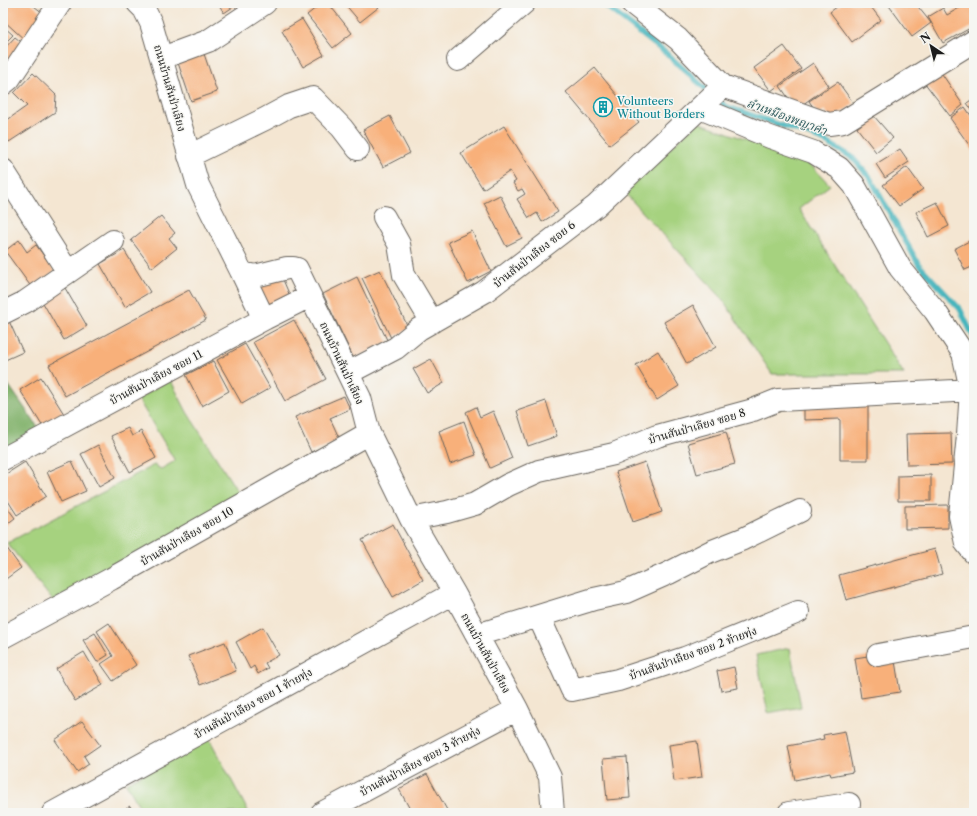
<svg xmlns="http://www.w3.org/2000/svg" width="977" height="816" font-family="'Libre Caslon Text','Noto Serif Thai',serif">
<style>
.green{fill:#a6d27f;stroke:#61774e}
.forest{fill:#84b46e;stroke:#506845}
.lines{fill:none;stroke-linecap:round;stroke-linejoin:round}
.stream{stroke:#46b5bd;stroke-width:5.5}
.building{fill:#f8b07a}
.minor-casing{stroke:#68635c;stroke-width:24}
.minor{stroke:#fff;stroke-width:22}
.labels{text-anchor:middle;stroke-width:3;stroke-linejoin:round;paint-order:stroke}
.street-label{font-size:11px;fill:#1c1c1c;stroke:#f6f6f2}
.culture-label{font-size:11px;fill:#0d838f;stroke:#f6f6f2;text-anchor:start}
.water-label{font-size:12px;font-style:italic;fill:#2d595c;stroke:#f6f6f2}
</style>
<rect width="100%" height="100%" fill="#f6f6f2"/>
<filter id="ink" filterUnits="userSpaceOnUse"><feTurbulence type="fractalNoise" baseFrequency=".025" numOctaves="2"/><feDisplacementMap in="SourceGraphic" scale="8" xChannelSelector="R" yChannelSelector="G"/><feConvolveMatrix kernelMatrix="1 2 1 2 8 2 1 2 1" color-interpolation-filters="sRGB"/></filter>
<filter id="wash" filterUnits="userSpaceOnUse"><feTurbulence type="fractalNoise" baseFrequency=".012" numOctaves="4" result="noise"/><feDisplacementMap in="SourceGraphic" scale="16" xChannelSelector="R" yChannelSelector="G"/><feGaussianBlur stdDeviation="0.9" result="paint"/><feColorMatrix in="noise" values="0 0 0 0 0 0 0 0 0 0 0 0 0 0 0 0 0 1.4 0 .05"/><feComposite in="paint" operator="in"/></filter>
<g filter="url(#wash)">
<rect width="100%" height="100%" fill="#f4e6d2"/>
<path class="green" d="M698 122 808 162 830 185 799 209 904 374H772L721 297 623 191Z
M170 379 187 412 241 497 53 601 7 543 154 465 161 469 175 461 138 399Z
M790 648 801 707 768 713 756 655Z
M209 738 249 813H143L126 783Z"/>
<path class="forest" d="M3 377 40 430 3 451Z"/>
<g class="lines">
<path class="stream" d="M602 3 667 54 709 92
M716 98 725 106 821 139 852 157 870 178 919 265 960 309 974 338"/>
</g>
<g id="blocks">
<path class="building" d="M3 3H30L43 13 26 41 3 20Z
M218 3H239L224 13Z
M322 3H328L352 33 333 48 307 15Z
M344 3H375L379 7 360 22Z
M842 3H868L881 20 852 42 830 12Z
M887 3H915L931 23 912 37Z
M968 3H974V26L943 43 928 17 943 8 947 15Z
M302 19 324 55 303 67 282 31Z
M3 26 13 35 3 45Z
M15 37 25 45 7 71 3 67V50Z
M784 46 801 69 771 91 754 68Z
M202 48 217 92 191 101 176 57Z
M813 63 829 86 796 109 780 86Z
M595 68 639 122 610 145 566 92Z
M940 71 963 105 950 116 924 82Z
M33 73 56 95 55 112 9 142 3 132V123L27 106 14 93Z
M838 82 854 104 831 119 825 110 818 114 809 101Z
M974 98V113L967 103Z
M965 107 974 120V152L950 118Z
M873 115 893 138 876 152 857 128Z
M390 116 410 153 383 167 363 130Z
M504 126 558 212 542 222 537 213 529 218 517 199 525 194 522 189 518 191 513 183 516 181 510 171 483 189 461 153Z
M900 149 909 162 885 178 876 164Z
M907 167 923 189 899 206 883 185Z
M500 195 522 238 506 246 484 203Z
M937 202 949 226 928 237 916 212Z
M161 216 175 233 169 238 177 248 152 268 131 240Z
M472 231 491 271 468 283 448 242Z
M973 239 974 240V266L965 270 954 249Z
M19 240 27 252 36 245 55 271 32 288 5 251Z
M124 250 150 292 125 307 100 264Z
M380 270 409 329 391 338 362 278Z
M281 275 290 296 265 306 256 285Z
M357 277 388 342 354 359 323 294Z
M65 288 87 326 64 340 42 301Z
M189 290 206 320 65 396 49 365Z
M693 305 716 347 687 364 664 322Z
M294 320 326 379 285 401 253 342Z
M9 321 23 352 3 361V324Z
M245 344 270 388 242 404 217 360Z
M658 351 679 386 657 400 636 365Z
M431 359 444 383 427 393 413 369Z
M213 361 229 391 202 406 186 375Z
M41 377 64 414 43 427 20 390Z
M344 396 350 409 330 418 340 440 311 452 295 417Z
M546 401 557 436 528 446 517 411Z
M868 402V460H840V419L804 420V403Z
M476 407 480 417 493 411 512 458 490 468 466 412Z
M464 421 476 455 450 464 439 431Z
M128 428 132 436 141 431 156 458 130 472 111 436Z
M726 432 735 464 697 474 688 443Z
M951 433 952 464 907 465 906 434Z
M98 445 115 478 99 487 81 454Z
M72 461 86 491 61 502 47 472Z
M25 462 46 496 17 515 3 493V470L6 474Z
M645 462 662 512 633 522 616 472Z
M931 475V501H898V476Z
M3 502 15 518 3 527Z
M948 505V528L905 529V506Z
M393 524 423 580 393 597 362 540Z
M3 544H4L21 568 3 581Z
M935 549 942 574 846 600 839 575Z
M109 623 136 665 113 681 101 664 113 656 97 631Z
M263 627 279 655 265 663 268 668 258 674 254 666 250 669 236 642Z
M95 633 108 655 97 662 83 640Z
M225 642 236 671 200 685 188 656Z
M84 652 103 685 75 701 56 669Z
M874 655 895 661 900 692 861 698 855 658Z
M734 667 738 688 721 691 717 671Z
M82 721 100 745 84 756 89 764 77 772 55 740Z
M845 731 853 772 831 776 830 773 795 780 788 746 824 739 823 735Z
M697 741 702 777 674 781 669 745Z
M627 757 630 798 607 800 603 759Z
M427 774 447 810 442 813H412L399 789Z
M130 806 134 813H119Z"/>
</g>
</g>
<g filter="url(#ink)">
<use href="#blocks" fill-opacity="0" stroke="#68635c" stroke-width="1"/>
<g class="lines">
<g class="minor-casing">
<path id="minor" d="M138 3 144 9 151 23 198 185 241 271 246 274 255 276 287 268H293L297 269 360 398 369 433 411 519 454 593 517 709 550 777 553 813
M632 3 678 39 723 86 829 124 843 122 974 41
M162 58 208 41 265 3
M458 60 524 3
M3 84 9 79 60 3
M700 108 770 137 813 152 839 168 854 185 900 268 935 311 963 353 971 390 968 435 960 516 966 543 974 553
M189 156 265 119 289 106 313 98 342 128 358 149
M3 170 68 272
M384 217 399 244 404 275 432 322
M241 271 264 319
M3 313 25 302 113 241
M348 373 396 348 419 329 484 292 596 206 723 86
M3 459 264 319 310 296
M411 519 447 512 475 504 508 485 539 471 614 454 657 436 753 410 778 400 974 390
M539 617 572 690 618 680 685 658 798 612
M477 635 594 599 626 592 669 573 710 552 743 539 800 511
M3 637 111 579 369 433
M878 655 974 637
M53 813 454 593
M322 813 517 709
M789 813 849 804"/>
</g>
<use href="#minor" class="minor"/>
</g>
</g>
<defs>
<g id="building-ring" transform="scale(1)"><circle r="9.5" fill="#f6f6f2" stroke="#0f9aa8" stroke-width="1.5"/><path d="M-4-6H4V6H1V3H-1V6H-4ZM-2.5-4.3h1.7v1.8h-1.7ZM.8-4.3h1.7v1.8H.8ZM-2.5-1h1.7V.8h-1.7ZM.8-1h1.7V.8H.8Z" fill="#0f9aa8"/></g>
</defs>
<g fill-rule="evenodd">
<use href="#building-ring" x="603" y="107"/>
</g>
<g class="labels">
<g class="street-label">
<text transform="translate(170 88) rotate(74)" y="4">ถนนบ้านสันป่าเลียง</text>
<text transform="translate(534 254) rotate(-38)" y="4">บ้านสันป่าเลียง ซอย 6</text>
<text transform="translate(342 363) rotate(65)" y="4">ถนนบ้านสันป่าเลียง</text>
<text transform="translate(156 377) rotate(-28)" y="4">บ้านสันป่าเลียง ซอย 11</text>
<text transform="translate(697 426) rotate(-16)" y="4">บ้านสันป่าเลียง ซอย 8</text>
<text transform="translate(187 536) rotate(-30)" y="4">บ้านสันป่าเลียง ซอย 10</text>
<text transform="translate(486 653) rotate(61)" y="4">ถนนบ้านสันป่าเลียง</text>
<text transform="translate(693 653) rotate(-20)" y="4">บ้านสันป่าเลียง ซอย 2 ท้ายทุ่ง</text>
<text transform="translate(253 703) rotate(-29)" y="4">บ้านสันป่าเลียง ซอย 1 ท้ายทุ่ง</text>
<text transform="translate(420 761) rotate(-28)" y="4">บ้านสันป่าเลียง ซอย 3 ท้ายทุ่ง</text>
</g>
<g class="culture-label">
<text x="617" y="105">Volunteers<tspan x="617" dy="13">Without Borders</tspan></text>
</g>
<g class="water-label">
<text transform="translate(787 117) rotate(20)" y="4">ลำเหมืองพญาคำ</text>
</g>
</g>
<rect width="977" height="816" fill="none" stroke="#f6f6f2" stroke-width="16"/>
<g transform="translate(931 46) rotate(325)" stroke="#f6f6f2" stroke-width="3" paint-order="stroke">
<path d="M0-3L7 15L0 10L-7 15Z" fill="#1c1c1c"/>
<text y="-6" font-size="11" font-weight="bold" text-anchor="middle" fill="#1c1c1c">N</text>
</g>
</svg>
